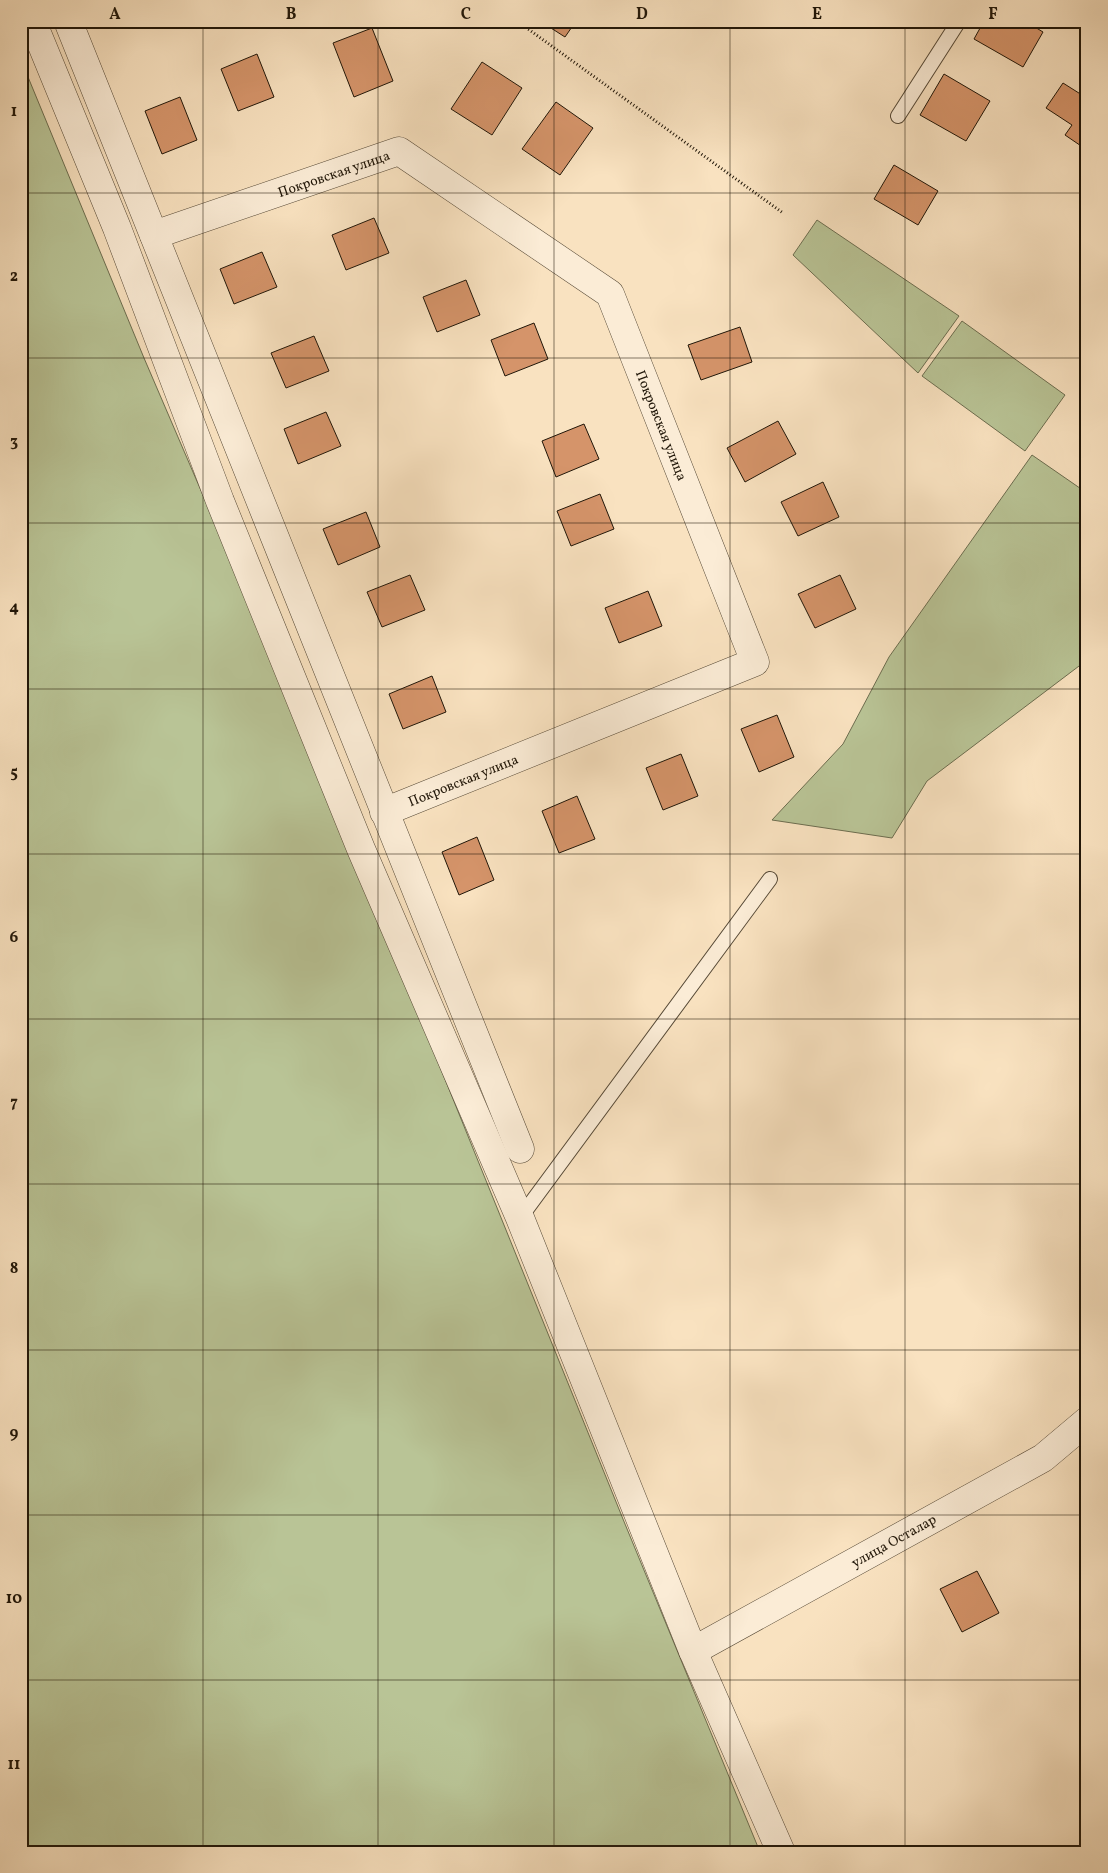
<svg xmlns="http://www.w3.org/2000/svg" width="1108" height="1873" font-family="Vollkorn,serif">
<style>
.green{fill:#b9c496;stroke:#6c6d4f}
.building{fill:#d5946a;stroke:#201608}
.lines{fill:none;stroke-linecap:round;stroke-linejoin:round}
.lane-casing{stroke:#564936;stroke-width:16}
.street-casing{stroke:#564936;stroke-width:29}
.path{stroke:#201608;stroke-width:3;stroke-dasharray:1 2.5;stroke-linecap:butt}
.lane{stroke:#fbecd6;stroke-width:14}
.street{stroke:#fbecd6;stroke-width:28}
.grid{fill:none;stroke:#201608;stroke-width:1;stroke-opacity:0.55}
.labels{text-anchor:middle;stroke-width:4;stroke-linejoin:round;paint-order:stroke}
.street-label{font-size:14px;fill:#201608;stroke:#fbecd6}
.neatline{fill:none;stroke:#201608;stroke-width:2}
.grid-label{font-size:16px;text-anchor:middle;font-weight:bold;fill:#201608}
</style>
<rect width="100%" height="100%" fill="#f9e2c0"/>
<filter id="stains"><feTurbulence type="fractalNoise" baseFrequency=".004" numOctaves="4"/><feColorMatrix values="0 0 0 0 .2 0 0 0 0 .09 0 0 0 0 .02 0 0 0 .5 -.17"/></filter>
<radialGradient id="worn" r=".72"><stop offset=".6" stop-color="#630" stop-opacity="0"/><stop offset="1" stop-color="#630" stop-opacity=".3"/></radialGradient>
<path class="green" d="M21 60 144 358 300 721 625 1524 760 1852H21Z
M817 220 959 316 918 373 793 255Z
M962 321 1065 395 1025 451 922 376Z
M1032 455 1087 493V660L927 781 892 838 772 820 843 744 889 657Z"/>
<path class="building" d="M540 21H576L565 37Z
M984 21H1025L1043 32 1023 67 974 39Z
M372 28 393 81 354 97 333 43Z
M257 54 274 97 238 111 221 69Z
M482 62 522 88 492 135 451 109Z
M944 74 990 101 966 141 920 115Z
M1063 83 1082 95 1087 88V150L1065 135 1072 125 1046 108Z
M180 97 197 140 162 154 145 111Z
M556 102 593 128 560 175 522 149Z
M894 165 938 191 918 225 874 199Z
M374 218 389 253 346 270 332 235Z
M262 252 277 287 234 304 220 269Z
M466 280 480 315 437 332 423 297Z
M534 323 548 359 505 376 491 340Z
M740 327 752 362 701 380 688 345Z
M314 336 329 371 286 388 271 353Z
M326 412 341 446 298 464 284 429Z
M778 421 796 454 745 482 727 448Z
M584 424 599 459 556 477 542 441Z
M823 482 839 517 798 536 781 502Z
M600 494 614 529 571 546 557 511Z
M366 512 380 547 338 565 323 529Z
M410 575 425 610 382 627 367 592Z
M840 575 856 609 815 628 798 594Z
M648 591 662 626 619 643 605 608Z
M432 676 446 712 403 729 389 694Z
M777 715 794 757 759 772 741 729Z
M681 754 698 796 663 810 646 768Z
M577 796 595 839 559 853 542 811Z
M477 837 494 880 459 895 442 852Z
M977 1571 999 1613 962 1632 940 1589Z"/>
<g class="lines">
<g class="lane-casing">
<path id="lane" d="M898 116 959 21
M520 1218 770 879"/>
</g>
<g class="street-casing">
<g id="street">
<path d="M32 21 117 228 220 501 361 849 520 1218 693 1651 781 1852"/>
<path d="M68 21 520 1149"/>
<path id="s1" d="M154 235 399 151 610 294 755 662 384 812"/>
<path id="s2" d="M693 1651 1043 1458 1087 1421"/>
</g>
</g>
<path class="path" d="M517 21 783 213"/>
<use href="#lane" class="lane"/>
<use href="#street" class="street"/>
</g>
<path class="grid" d="M203 21V1852M378 21V1852M554 21V1852M730 21V1852M905 21V1852M21 193H1087M21 358H1087M21 523H1087M21 689H1087M21 854H1087M21 1019H1087M21 1184H1087M21 1350H1087M21 1515H1087M21 1680H1087"/>
<g class="labels">
<g class="street-label">
<text dy="5" stroke="none"><textPath href="#s1" startOffset="190">Покровская улица</textPath></text>
<text dy="5" stroke="none"><textPath href="#s1" startOffset="655">Покровская улица</textPath></text>
<text transform="translate(463 780) rotate(-22)" y="5">Покровская улица</text>
<text dy="5" stroke="none"><textPath href="#s2" startOffset="229">улица Осталар</textPath></text>
</g>
</g>
<rect width="1108" height="1873" fill="none" stroke="#f9e2c0" stroke-width="55"/>
<rect x="28" y="28" width="1052" height="1818" class="neatline"/>
<g class="grid-label">
<text x="115" y="19">A</text>
<text x="291" y="19">B</text>
<text x="466" y="19">C</text>
<text x="642" y="19">D</text>
<text x="817" y="19">E</text>
<text x="993" y="19">F</text>
<text x="14" y="116">1</text>
<text x="14" y="281">2</text>
<text x="14" y="446">3</text>
<text x="14" y="612">4</text>
<text x="14" y="777">5</text>
<text x="14" y="942">6</text>
<text x="14" y="1107">7</text>
<text x="14" y="1273">8</text>
<text x="14" y="1438">9</text>
<text x="14" y="1603">10</text>
<text x="14" y="1769">11</text>
</g>
<rect width="100%" height="100%" filter="url(#stains)"/>
<rect width="100%" height="100%" fill="url(#worn)"/>
</svg>
